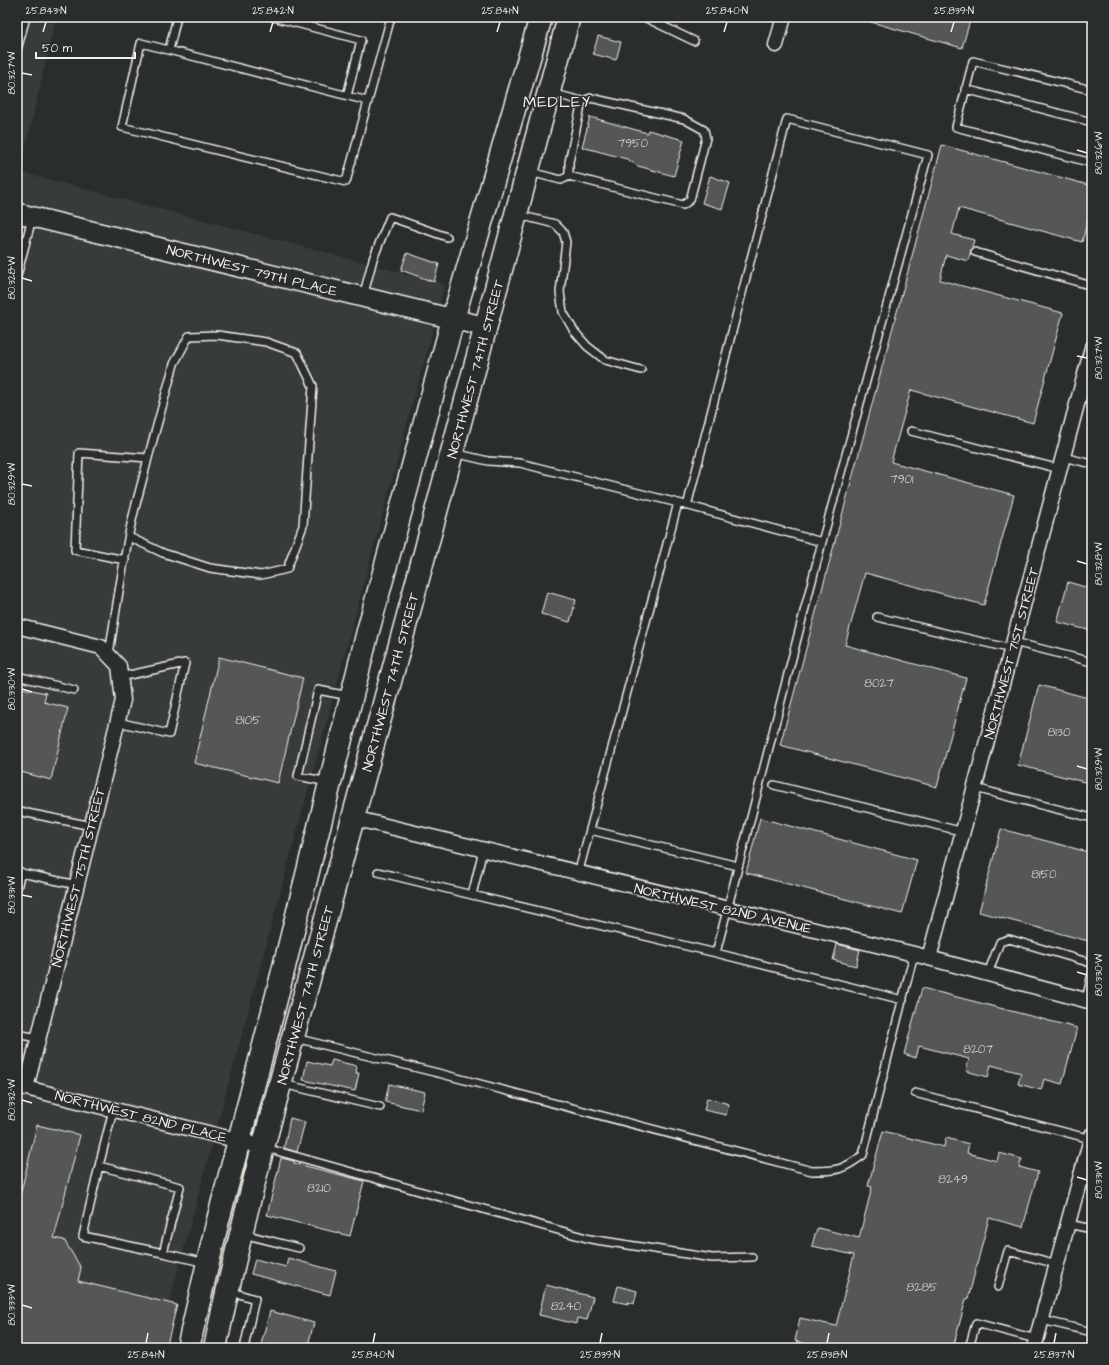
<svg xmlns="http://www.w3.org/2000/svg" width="1109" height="1365" font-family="'Architects Daughter',sans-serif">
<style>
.built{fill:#373a3a}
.building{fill:#555756;stroke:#f4f1e8}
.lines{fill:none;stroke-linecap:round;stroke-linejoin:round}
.lane-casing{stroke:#f4f1e8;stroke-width:10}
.street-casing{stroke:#f4f1e8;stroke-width:17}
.secondary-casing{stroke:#f4f1e8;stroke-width:22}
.primary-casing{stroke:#f4f1e8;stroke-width:25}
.lane{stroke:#2a2d2e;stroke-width:7}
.street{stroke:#2a2d2e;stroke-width:14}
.secondary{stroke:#2a2d2e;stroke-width:19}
.primary{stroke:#2a2d2e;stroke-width:22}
.ticks{fill:none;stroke:#f4f1e8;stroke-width:1.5}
.labels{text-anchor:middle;stroke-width:3;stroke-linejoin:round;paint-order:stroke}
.number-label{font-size:12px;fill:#cccac4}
.street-label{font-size:14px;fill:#f4f1e8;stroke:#2a2d2e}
.quarter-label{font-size:16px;letter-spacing:1px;fill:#f4f1e8;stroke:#2a2d2e}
.neatline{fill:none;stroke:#f4f1e8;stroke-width:1.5}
.ticks-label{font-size:10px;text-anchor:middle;fill:#f4f1e8}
</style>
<rect width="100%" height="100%" fill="#2a2d2e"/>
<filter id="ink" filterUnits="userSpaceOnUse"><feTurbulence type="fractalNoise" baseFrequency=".025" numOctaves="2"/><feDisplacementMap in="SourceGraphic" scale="8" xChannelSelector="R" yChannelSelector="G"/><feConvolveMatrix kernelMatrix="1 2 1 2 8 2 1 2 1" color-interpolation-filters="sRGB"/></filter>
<g filter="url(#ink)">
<path class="built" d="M17 17H56L20 172 445 284 157 1348H17Z"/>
<path class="building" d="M864 17H971L962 48 864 20Z
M598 36 621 42 616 60 593 54Z
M590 117 647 133 648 130 684 140 674 176 638 166 627 159 582 147Z
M942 145 1092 186V203L1082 242 959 208 952 234 974 240 968 261 946 255 940 280 1063 313 1033 423 911 390 891 462 1014 495 984 605 865 573 845 645 966 678 937 787 780 745Z
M710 176 730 183 722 209 702 203Z
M407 253 439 264 434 282 401 270Z
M1068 582 1092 589V631L1057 622Z
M547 592 576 600 570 622 541 614Z
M219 657 303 678 278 783 194 763Z
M1039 685 1092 699V784L1018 765Z
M17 687 46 693 44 702 68 708 51 780 17 771Z
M760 818 917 860 902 914 746 873Z
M1001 829 1092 853V942L979 912Z
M837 944 860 950 856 966 833 960Z
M922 988 1077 1028 1062 1084 1044 1079 1041 1090 1018 1084 1021 1073 991 1065 988 1077 966 1071 969 1059 919 1046 916 1058 904 1054Z
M332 1060 357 1066 356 1073H359L355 1091 303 1080 307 1061 330 1066Z
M389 1084 425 1092 421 1110 385 1102Z
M707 1098 729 1104 726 1115 704 1110Z
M290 1118 305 1122 297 1152 284 1148Z
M37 1125 80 1135 54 1238 64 1240 81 1268 78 1281 177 1305 166 1348H17V1199L19 1200Z
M883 1131 944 1147 946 1138 969 1144 967 1153 997 1161 999 1153 1022 1159 1019 1167 1038 1172 1023 1227 989 1218 968 1299H966L953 1348H822L795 1341 800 1318 836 1326 854 1255 812 1246 815 1234 818 1228 859 1238 872 1187 868 1186Z
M281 1158 294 1161V1163L364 1181 350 1236 267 1215Z
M288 1258 336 1271 330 1295 251 1274 255 1259 286 1267Z
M546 1285 593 1297 587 1320 577 1318 576 1324 539 1315Z
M618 1286 637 1291 634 1304 628 1302V1304L614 1301Z
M270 1311 314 1323 307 1348H260Z"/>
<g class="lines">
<g class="lane-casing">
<path id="lane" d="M273 17 361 40 347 96
M644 17 694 41
M17 50 26 17
M169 50 177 17
M965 89 1092 122
M1092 90 973 61 956 127 1092 163
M368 101 141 43 122 127 346 182 391 17
M530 172 561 180 569 176V162L582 101 551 93
M569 176 683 205 690 200 706 138 704 130 684 119 591 98 582 101
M519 215 555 224 563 232 566 242 560 292 563 312 574 331 587 346 605 360 641 370
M975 252 1092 286
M17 276 32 218
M363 297 373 259 390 217 447 237
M911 431 1060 469
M454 453 488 461 520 463 678 503 578 874
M1063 457 1092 464
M678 503 822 542 716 953 903 1000
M687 506 787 119 928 155 822 542
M129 537 163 553 210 568 261 575 287 569 303 526 313 386 297 353 266 342 217 335 189 336 174 364 148 458
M877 617 1012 649
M1014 642 1092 662
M109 654C115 616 121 577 128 539 133 511 142 484 148 458L79 453 75 550 125 560
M17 676 74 690
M118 722 169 734 185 663 120 677
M328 782 298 776 318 690 349 696
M774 785 964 832
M975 788 1092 818
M17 811 92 826
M590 830 738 866
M483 850 472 895 716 953
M17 872 77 885
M378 872 472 895
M17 888 21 872
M988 973 1000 942 1009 939 1091 963 1092 965
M1086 1000 1092 974
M17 1034 37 1038
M295 1038 442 1074 812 1171C837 1171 843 1170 863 1155L914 954
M283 1084 380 1107
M915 1093 1091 1139
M113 1110 99 1166 180 1187 163 1253 206 1263
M266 1148 590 1239 712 1258 752 1257
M99 1166 83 1236 163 1253
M1079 1180 1092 1183
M1068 1224 1092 1229
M243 1234 299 1248
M998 1287 1008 1251 1057 1264
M229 1291 255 1299 244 1348
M1042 1320 1092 1332
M969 1348 976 1323 1036 1339"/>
</g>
<g class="street-casing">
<path id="street" d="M776 45 784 17
M17 626 101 647 119 666 123 700 26 1088
M353 818 914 954 1092 1002
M929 958 1092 348
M18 1086 264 1147
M1034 1348 1092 1135"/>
</g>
<g class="secondary-casing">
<path id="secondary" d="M17 213 486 327"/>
</g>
<g class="primary-casing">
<path id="primary" d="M188 1348 217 1224 273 1011 368 631 453 319 541 17
M215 1348C249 1185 297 1026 340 866 416 583 495 300 569 17"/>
</g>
<use href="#lane" class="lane"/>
<use href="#street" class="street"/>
<use href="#secondary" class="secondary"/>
<use href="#primary" class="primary"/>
</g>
</g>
<path class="ticks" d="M43 32 46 22M270 32 273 22M497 32 500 22M724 32 727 22M951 32 954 22M22 73 32 75M1077 150 1087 153M22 278 32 281M1077 356 1087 358M22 484 32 486M1077 561 1087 564M22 689 32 692M1077 766 1087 769M22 895 32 897M1077 972 1087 975M22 1100 32 1103M1077 1177 1087 1180M22 1305 32 1308M146 1343 148 1333M373 1343 375 1333M600 1343 602 1333M827 1343 829 1333M1054 1343 1056 1333"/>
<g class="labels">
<g class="number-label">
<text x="633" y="147">7950</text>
<text x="902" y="483">7901</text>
<text x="879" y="687">8027</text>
<text x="248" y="724">8105</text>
<text x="1059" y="736">8130</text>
<text x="1044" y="878">8150</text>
<text x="978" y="1053">8207</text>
<text x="953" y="1183">8249</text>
<text x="319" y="1192">8210</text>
<text x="922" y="1291">8285</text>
<text x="566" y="1310">8240</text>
</g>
<g class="street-label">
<text transform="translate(252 270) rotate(14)" y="5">NORTHWEST 79TH PLACE</text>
<text transform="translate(475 369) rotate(-75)" y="5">NORTHWEST 74TH STREET</text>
<text transform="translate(1011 653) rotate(-75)" y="5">NORTHWEST 71ST STREET</text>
<text transform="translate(390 682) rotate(-75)" y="5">NORTHWEST 74TH STREET</text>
<text transform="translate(78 877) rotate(-76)" y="5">NORTHWEST 75TH STREET</text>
<text transform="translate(723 908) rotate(13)" y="5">NORTHWEST 82ND AVENUE</text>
<text transform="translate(305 995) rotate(-75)" y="5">NORTHWEST 74TH STREET</text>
<text transform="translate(141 1116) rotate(14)" y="5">NORTHWEST 82ND PLACE</text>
</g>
<g class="quarter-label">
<text x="557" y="107">MEDLEY</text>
</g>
</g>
<rect width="1109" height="1365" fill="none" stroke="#2a2d2e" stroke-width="44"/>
<path d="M36 52v6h99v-6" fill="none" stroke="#f4f1e8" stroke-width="2"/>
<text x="42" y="52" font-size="12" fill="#f4f1e8" stroke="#2a2d2e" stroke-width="3" paint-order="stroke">50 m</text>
<rect x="22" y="22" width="1065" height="1321" class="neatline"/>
<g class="ticks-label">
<text x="46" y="14">25.843°N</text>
<text x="273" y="14">25.842°N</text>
<text x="500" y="14">25.841°N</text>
<text x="727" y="14">25.840°N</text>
<text x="954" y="14">25.839°N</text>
<text transform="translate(11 73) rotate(-90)" y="4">80.327°W</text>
<text transform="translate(1098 153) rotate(-90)" y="4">80.326°W</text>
<text transform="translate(11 278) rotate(-90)" y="4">80.328°W</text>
<text transform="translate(1098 358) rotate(-90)" y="4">80.327°W</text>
<text transform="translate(11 484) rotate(-90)" y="4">80.329°W</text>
<text transform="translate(1098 564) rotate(-90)" y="4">80.328°W</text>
<text transform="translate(11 689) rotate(-90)" y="4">80.330°W</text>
<text transform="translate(1098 769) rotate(-90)" y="4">80.329°W</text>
<text transform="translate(11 895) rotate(-90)" y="4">80.331°W</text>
<text transform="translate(1098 975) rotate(-90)" y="4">80.330°W</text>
<text transform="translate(11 1100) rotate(-90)" y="4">80.332°W</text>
<text transform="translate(1098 1180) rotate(-90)" y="4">80.331°W</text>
<text transform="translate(11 1305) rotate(-90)" y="4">80.333°W</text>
<text x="146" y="1358">25.841°N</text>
<text x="373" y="1358">25.840°N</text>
<text x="600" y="1358">25.839°N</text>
<text x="827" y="1358">25.838°N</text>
<text x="1054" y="1358">25.837°N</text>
</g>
</svg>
